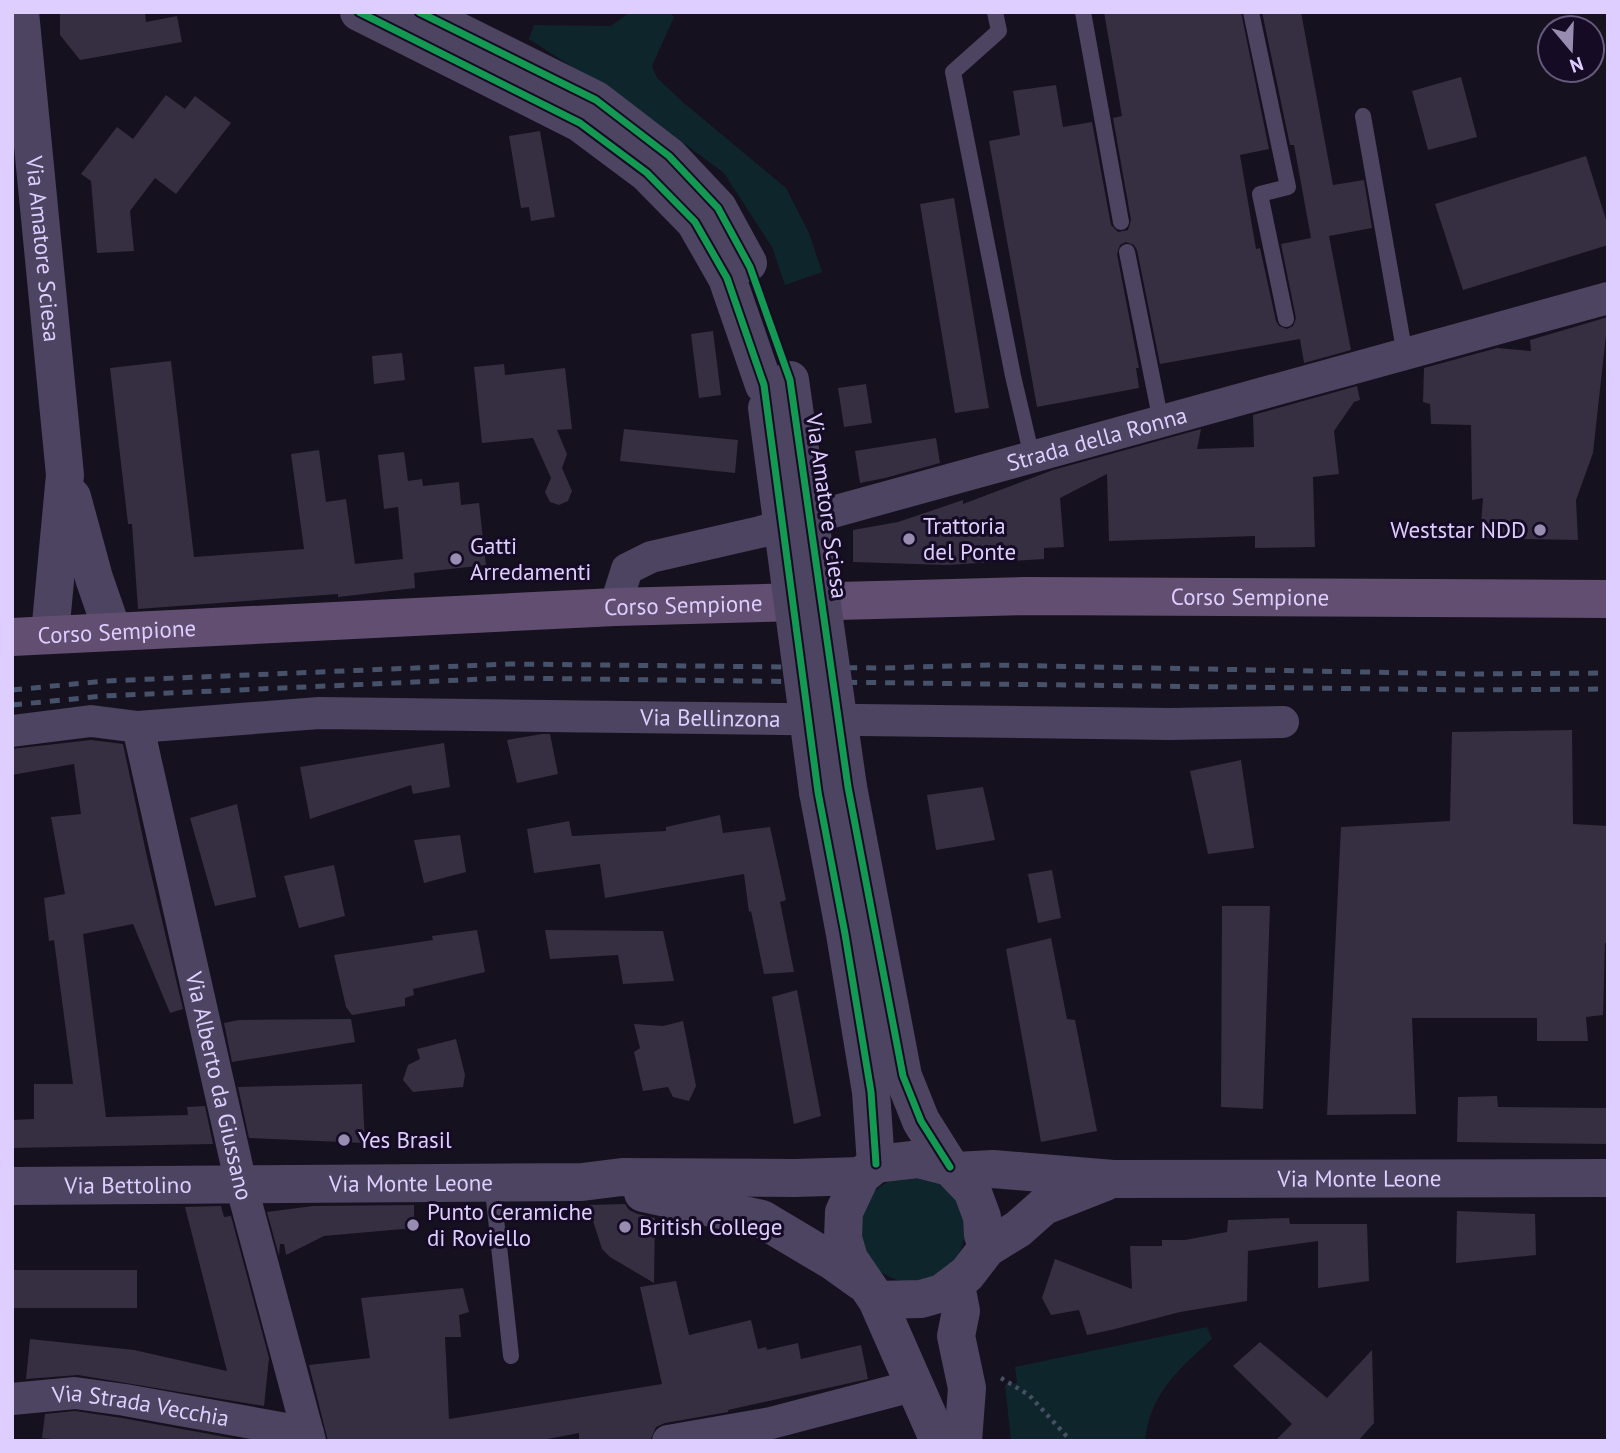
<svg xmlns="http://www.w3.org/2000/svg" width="1620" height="1453" font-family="'PT Sans',sans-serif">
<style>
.green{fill:#0f252c}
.building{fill:#362e41}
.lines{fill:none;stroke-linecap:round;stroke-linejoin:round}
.path{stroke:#464f63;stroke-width:4.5;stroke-dasharray:3.5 5;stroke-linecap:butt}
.service{stroke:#4c4460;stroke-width:16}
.minor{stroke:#4c4460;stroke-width:32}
.tertiary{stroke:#4c4460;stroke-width:38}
.primary{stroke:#624e71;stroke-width:38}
.rail{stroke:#46526a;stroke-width:5;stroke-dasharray:10 9;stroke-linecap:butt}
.tertiary-bridge{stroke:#4c4460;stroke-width:38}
.cycleway-casing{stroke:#150b24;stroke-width:11}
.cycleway{stroke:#139951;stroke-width:7}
.poi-dot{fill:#988cb0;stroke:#150b24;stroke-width:2.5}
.labels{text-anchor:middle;stroke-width:6;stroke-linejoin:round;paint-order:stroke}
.street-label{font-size:23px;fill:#deceff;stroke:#150b24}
.poi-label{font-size:23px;fill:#deceff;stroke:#150b24;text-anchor:start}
</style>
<rect width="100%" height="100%" fill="#16111e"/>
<path class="green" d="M630 12H670L674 17 652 66 657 78 684 103 786 188 809 233 822 272 785 285 772 247 724 173 643 113 529 39 534 25 611 26Z
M859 1229a53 53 0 1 1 106 0a53 53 0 1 1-106 0Z
M1207 1327 1212 1339C1179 1369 1150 1393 1145 1441H1011L1005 1385 1017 1383 1015 1367Z"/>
<path class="building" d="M60 12H145L146 22 177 16 182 42 80 60 60 35Z
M1104 12H1241L1269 149 1240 155 1256 249 1260 248 1276 321 1279 326 1287 329 1293 326 1296 318 1281 244 1311 238 1294 145H1290L1262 12H1301L1333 185 1364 180 1372 228 1329 236 1351 350 1304 363 1300 339 1160 364 1137 250 1134 245 1126 242 1120 245 1117 254 1139 368H1136L1139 388 1037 407 989 141 1020 135 1013 91 1056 85 1063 127 1092 122 1111 225 1118 232 1128 230 1131 220 1113 118 1122 116Z
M1461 77 1477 137 1428 150 1412 91Z
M166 95 185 109 195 96 231 123 176 194 155 178 130 211 134 251 97 253 91 181 81 174 117 127 133 139Z
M540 131 555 217 531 221 529 207 521 208 509 136Z
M1586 156 1608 226V245L1463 290 1435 204Z
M954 198 989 408 955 413 920 204Z
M1608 317 1593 453 1576 500 1578 540 1480 538 1483 498 1472 500 1471 425 1431 424 1430 404 1423 402 1424 368 1497 348 1531 351 1530 340Z
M713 331 721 395 699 398 691 334Z
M402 353 405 380 374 384 372 356Z
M171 361 194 557 304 549 291 454 319 450 326 502 346 499 355 564 403 559 398 507 384 509 378 455 404 452 408 481 422 479 423 486 459 482 461 505 479 503 486 565 414 573 415 588 338 597V594L138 609 132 524H128L110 368Z
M504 364 505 375 565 368 572 429 557 430 567 454 562 468 572 491 568 501 559 505 550 502 545 492 551 478 533 438 482 443 474 367Z
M866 384 872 423 844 427 838 388Z
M1357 386 1360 400 1354 402 1334 431 1339 474 1313 477 1315 547 1255 548V536L1109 541 1107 474 1060 498 1064 547 1044 548V559L946 565 853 562V530L898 522 963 500V504L1053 470 1201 429 1197 449 1254 447 1253 415Z
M624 429 738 440 735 473 620 461Z
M936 438 940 463 885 478 860 483 855 451Z
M1572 730 1573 824 1608 826V943H1605L1603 1015 1586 1017 1588 1041H1537V1018H1412L1416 1114 1327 1115 1341 827 1450 821 1452 732Z
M542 734H550L558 774 517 783 507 740Z
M91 740 123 744 147 857 183 1009 170 1013 133 924 83 934 106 1117 188 1115 187 1107 205 1106 213 1144 12 1148V1120L34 1119V1084H73L54 940 49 941 44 898 65 894 51 817 81 814 74 764 12 775V749Z
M444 743 450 787 413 794 411 785 310 819 300 767Z
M1241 760 1254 848 1208 854 1190 771Z
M983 787 995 840 936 850 927 795Z
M237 804 256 897 215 906 190 818Z
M720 815 723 833 770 827 786 900 780 902 794 972 764 974 751 911 749 912 744 874 605 898 600 864 534 873 527 829 569 821 572 836 666 831V827Z
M460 835 466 872 424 883 414 840Z
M334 865 345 916 299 928 284 876Z
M1052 870 1061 918 1038 923 1028 874Z
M1222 906H1270L1263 1109 1221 1107Z
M477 930 485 972 413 989 414 995 405 998V1006L352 1015 346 1007 334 955 433 940 432 936Z
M545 930 663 931 674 981 623 984 618 955 550 959Z
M1051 938 1067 1019 1075 1020 1097 1131 1041 1142 1006 949Z
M797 990 821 1116 794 1124 772 997Z
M351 1019 355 1042 232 1062 224 1023 239 1020Z
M683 1021 696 1086 689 1101 673 1097 668 1087 643 1091 634 1052 640 1048 634 1024 663 1026Z
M456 1039 465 1075 463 1087 413 1092 403 1080 408 1065 420 1059 417 1049Z
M362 1084 365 1143 249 1138 238 1087Z
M1497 1096 1498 1107 1608 1108V1144L1457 1142 1458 1097Z
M625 1204 629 1210 638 1214 655 1218 654 1283 610 1257 602 1249 588 1205Z
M414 1205V1228L324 1236 286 1255 284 1244H280L279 1256 267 1212 313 1206Z
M221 1206 224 1217 231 1216 269 1358 264 1406 78 1375 26 1379 30 1339 134 1350 227 1371 185 1207Z
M1457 1211 1535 1214 1536 1255 1456 1263Z
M1289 1218 1290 1224H1367L1369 1281 1318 1288V1241L1248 1251 1247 1301 1180 1312 1111 1330 1087 1335 1079 1310 1051 1315 1042 1298 1055 1259 1132 1289 1130 1246H1162V1240H1185L1227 1232 1228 1220Z
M12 1270H137V1308H12Z
M676 1281 689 1335 751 1320 758 1349 766 1347 767 1350 798 1343 801 1359 861 1345 868 1379 728 1410V1412L665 1423 656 1427 650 1441H579V1433L537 1441H328L309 1365 370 1358 361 1298 463 1288 469 1312 459 1315 461 1337H445L449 1419 662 1384 640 1287Z
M1260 1342 1327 1398 1372 1350 1374 1423 1358 1441H1275L1292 1424 1233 1366Z
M75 1411 122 1418 247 1441H71L42 1438 45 1414Z"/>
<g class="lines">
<path class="path" d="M1001 1378 1029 1395 1071 1441"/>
<path class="service" d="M995 12 999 31 953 72 1013 376 1032 457
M1083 12 1121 222
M1251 12 1288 187 1260 194 1286 319
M1363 116 1405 355
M1127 252 1161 422
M492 1182 511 1356"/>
<g class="minor">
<path id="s1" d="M615 607 627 569 651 557 760 532 1608 298"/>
<path id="s2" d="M138 727 241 1184 310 1441"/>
<path id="s3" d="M12 731 91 721 138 727 319 713 1170 724 1283 722"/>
<path id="s4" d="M12 1399 75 1393 125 1400 308 1433"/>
<path d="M668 1441 771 1423 916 1385"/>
</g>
<g class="tertiary">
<path id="s5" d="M20 12 65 475 50 634"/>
<path d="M359 12 580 123 647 173 695 222 727 278 764 385"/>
<path d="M419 12 596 100 669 156 718 208 748 263"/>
<path d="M72 497 94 578 112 630"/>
<path d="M848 787 903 1076 921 1121 950 1167"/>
<path d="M818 792 845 934 871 1092 876 1164"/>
<path id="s6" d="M956 1171 993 1169 1113 1179 1608 1178"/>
<path id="s7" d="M12 1186 582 1182 622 1177 795 1178 861 1176"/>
<path d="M643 1193 762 1219 834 1262 862 1282"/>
<path d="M956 1285 961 1311 956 1336 967 1388 963 1441"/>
<path d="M877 1300 921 1299 942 1293 967 1274 987 1248 1018 1229 1044 1206 1105 1182"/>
<path d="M939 1441 877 1300 849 1259 843 1238 844 1212 861 1176 876 1164 919 1159 950 1167 972 1190 982 1217 983 1235 987 1248"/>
</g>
<path class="primary" id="s8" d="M12 637 615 607 1025 596 1608 599"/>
<path class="rail" d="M12 690 105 681 510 664 882 668 991 665 1470 674 1608 673
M12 705 103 696 506 678 1469 690 1608 689"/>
<path class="tertiary-bridge" d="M790 380 848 787
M767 408 818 792"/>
<g class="cycleway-casing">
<path id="cycleway" d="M359 12 580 123 647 173 695 222 727 278 764 385 818 792 845 934 871 1092 876 1164
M419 12 596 100 669 156 718 208 750 267 790 380 848 787 903 1076 921 1121 950 1167"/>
</g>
<use href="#cycleway" class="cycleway"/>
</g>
<g class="poi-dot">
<circle cx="1540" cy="530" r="7"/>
<circle cx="909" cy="539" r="7"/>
<circle cx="456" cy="559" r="7"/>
<circle cx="344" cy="1140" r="7"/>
<circle cx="413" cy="1225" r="7"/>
<circle cx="625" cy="1227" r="7"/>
</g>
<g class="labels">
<g class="street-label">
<text dy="8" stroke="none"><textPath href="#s5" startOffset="238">Via Amatore Sciesa</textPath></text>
<text dy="8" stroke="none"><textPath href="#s1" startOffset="528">Strada della Ronna</textPath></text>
<text transform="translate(827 506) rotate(82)" y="8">Via Amatore Sciesa</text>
<text dy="8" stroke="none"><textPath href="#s8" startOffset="1239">Corso Sempione</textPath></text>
<text dy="8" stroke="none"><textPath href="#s8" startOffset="672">Corso Sempione</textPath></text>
<text dy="8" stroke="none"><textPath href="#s8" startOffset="105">Corso Sempione</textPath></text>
<text dy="8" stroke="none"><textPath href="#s3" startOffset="700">Via Bellinzona</textPath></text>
<text dy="8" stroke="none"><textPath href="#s2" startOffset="368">Via Alberto da Giussano</textPath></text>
<text dy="8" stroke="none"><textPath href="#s6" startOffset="404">Via Monte Leone</textPath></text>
<text dy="8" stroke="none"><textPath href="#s7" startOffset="399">Via Monte Leone</textPath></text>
<text dy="8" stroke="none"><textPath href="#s7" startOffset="116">Via Bettolino</textPath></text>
<text dy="8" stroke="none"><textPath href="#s4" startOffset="130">Via Strada Vecchia</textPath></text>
</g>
<g class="poi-label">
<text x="923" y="534">Trattoria<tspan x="923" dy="26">del Ponte</tspan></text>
<text x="1526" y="538" text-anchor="end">Weststar NDD</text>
<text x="470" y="554">Gatti<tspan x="470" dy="26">Arredamenti</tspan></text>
<text x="358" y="1148">Yes Brasil</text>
<text x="427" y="1220">Punto Ceramiche<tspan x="427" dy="26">di Roviello</tspan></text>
<text x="639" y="1235">British College</text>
</g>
</g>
<rect width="1620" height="1453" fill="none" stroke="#deceff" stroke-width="28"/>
<g transform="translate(1571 49) rotate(161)"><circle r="33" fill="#150b24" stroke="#65597c" stroke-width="2"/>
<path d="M0-5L12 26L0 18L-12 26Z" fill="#988cb0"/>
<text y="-10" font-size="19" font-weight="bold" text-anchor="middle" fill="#deceff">N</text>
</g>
</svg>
